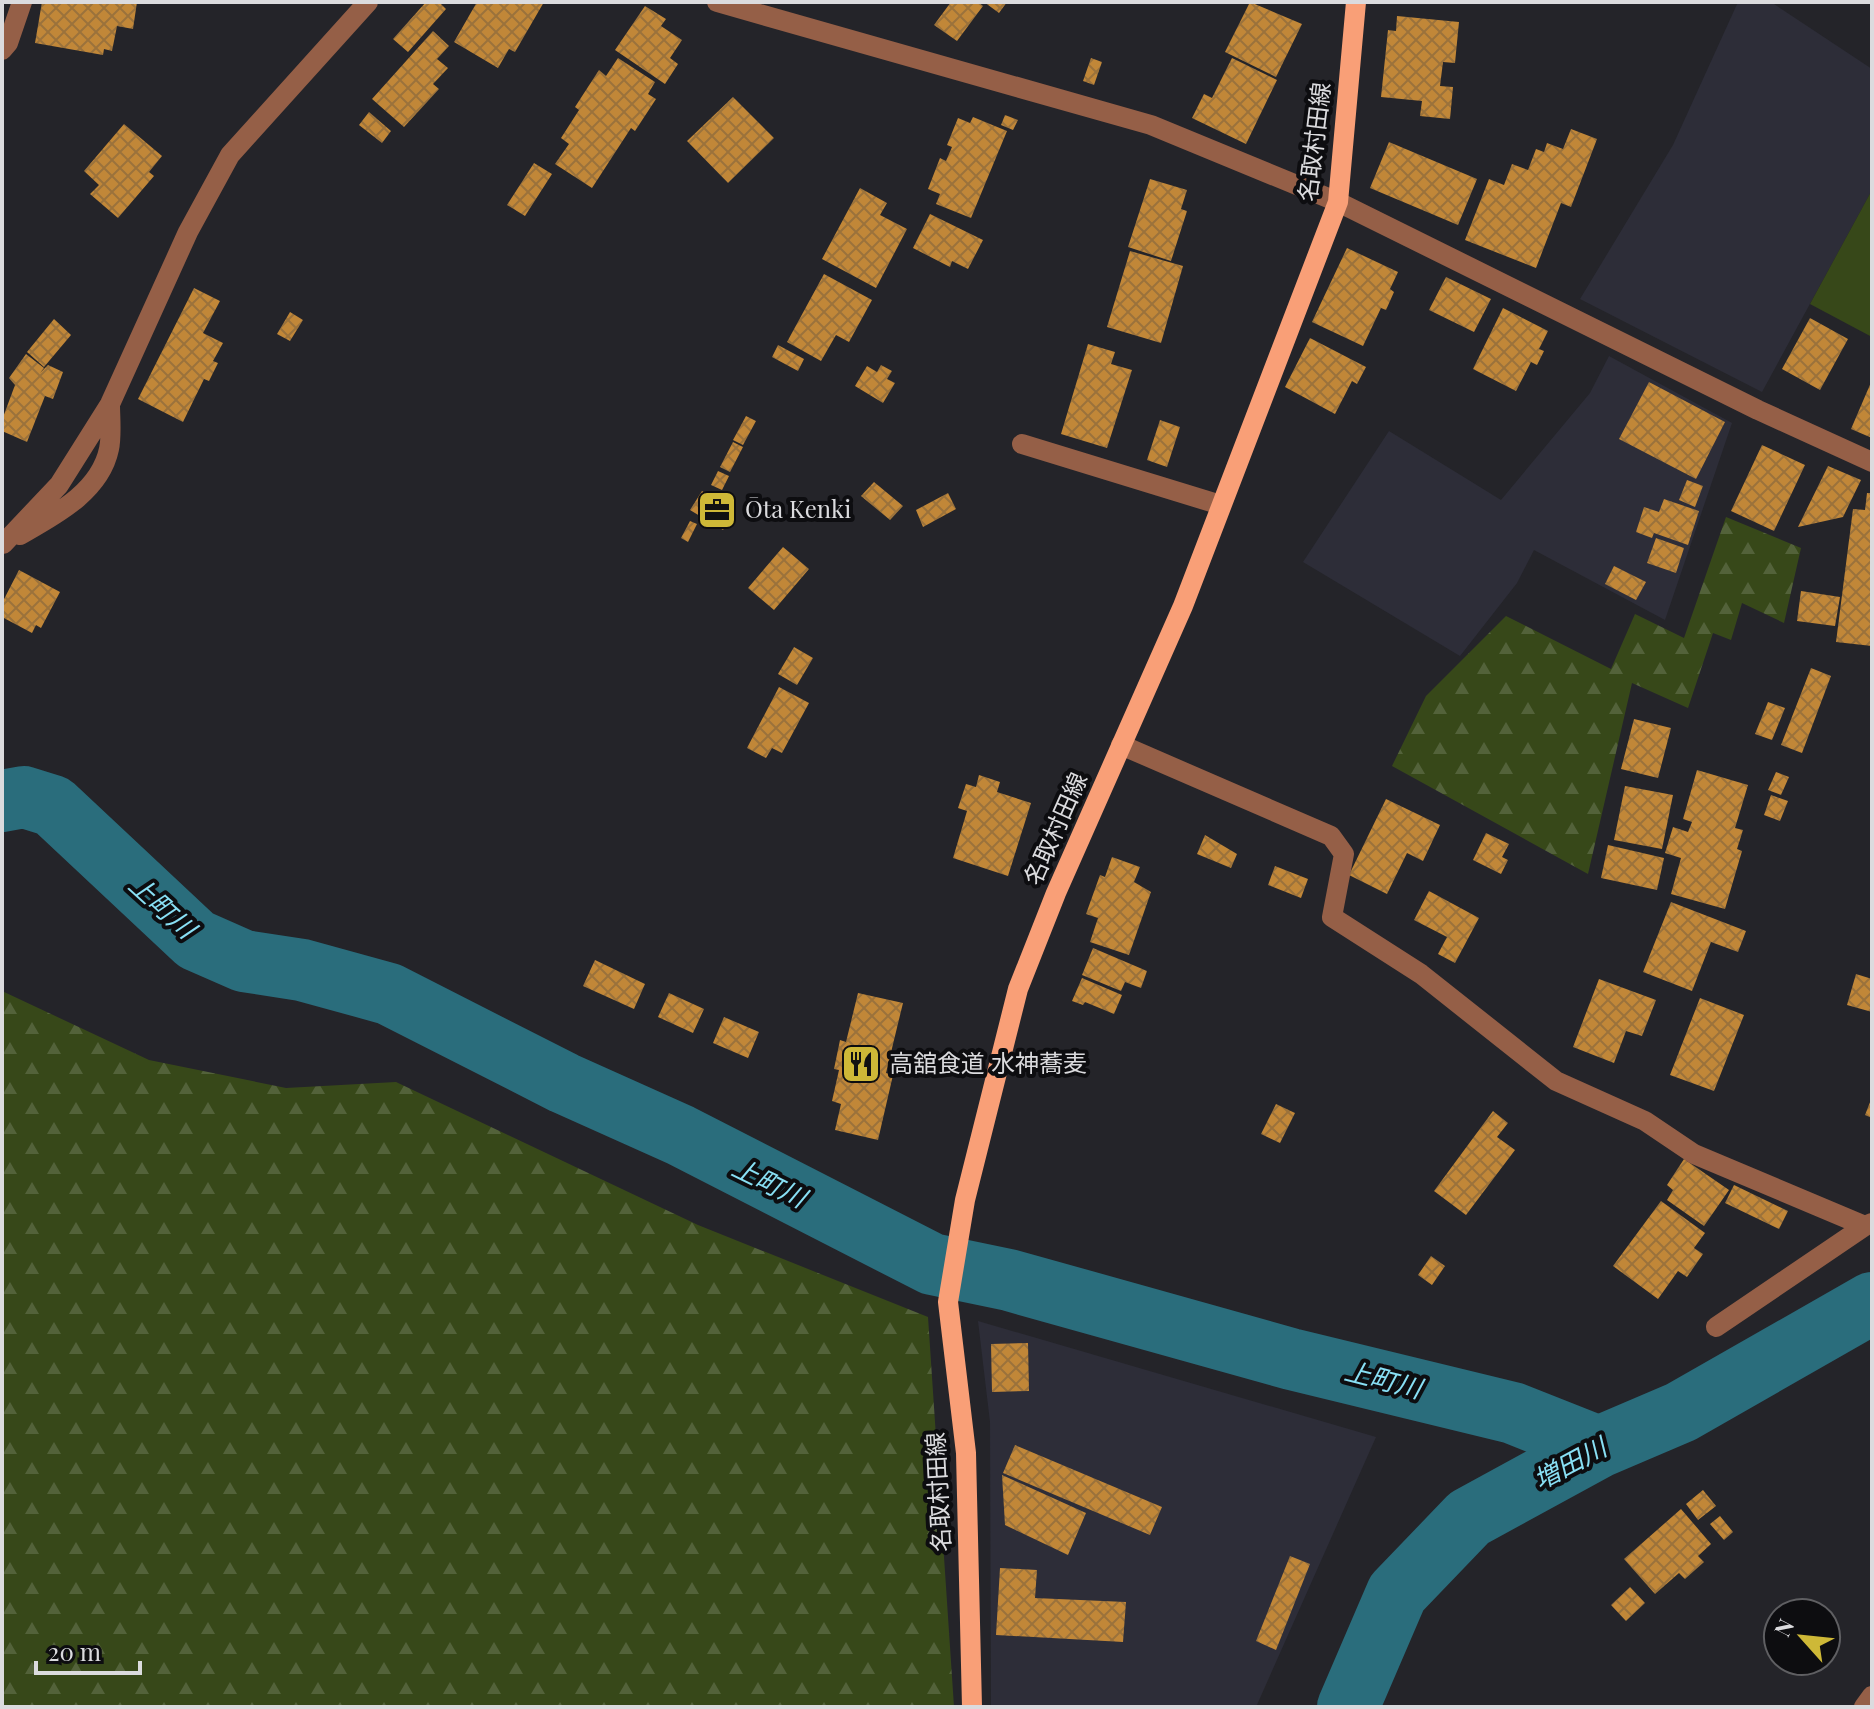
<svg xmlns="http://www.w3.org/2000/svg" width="1874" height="1709" font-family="'Playfair Display','Noto Sans JP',serif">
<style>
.built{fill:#2d2d38}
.green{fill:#374819}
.forest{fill:url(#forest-firs)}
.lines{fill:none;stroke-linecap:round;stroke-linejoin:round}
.river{stroke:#2a6d7c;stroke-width:62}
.building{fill:url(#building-cross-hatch)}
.minor{stroke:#955f47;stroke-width:20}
.major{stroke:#f99f77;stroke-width:20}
.labels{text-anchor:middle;stroke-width:8;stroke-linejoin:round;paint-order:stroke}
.street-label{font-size:24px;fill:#dbdbde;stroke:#0d0d10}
.poi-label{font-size:24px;fill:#dbdbde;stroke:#0d0d10;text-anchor:start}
.water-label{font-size:26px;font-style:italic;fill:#89e0f5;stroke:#0d0d10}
</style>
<defs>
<pattern id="forest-firs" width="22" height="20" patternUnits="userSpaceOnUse" patternTransform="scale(2)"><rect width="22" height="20" fill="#374819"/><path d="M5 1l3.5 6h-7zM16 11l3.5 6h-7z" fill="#53623a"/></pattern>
<pattern id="building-cross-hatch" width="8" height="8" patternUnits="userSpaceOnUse" patternTransform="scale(2)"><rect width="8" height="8" fill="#c18738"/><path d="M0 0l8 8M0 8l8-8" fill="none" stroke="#9b723b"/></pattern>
</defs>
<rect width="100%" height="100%" fill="#242429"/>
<path class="built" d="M1738 2H1771L1872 69V190L1762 392 1580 299 1673 145Z
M1609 356 1732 423 1665 620 1534 550 1517 583 1460 656 1303 562 1389 431 1501 500 1590 393Z
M978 1321 1376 1437 1256 1707H991L990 1422Z"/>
<path class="green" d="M1872 190V337L1810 304Z"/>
<path class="forest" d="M1726 517 1801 548 1784 623 1742 603 1731 640 1713 633 1688 708 1632 683 1588 874 1392 766 1426 696 1506 616 1611 669 1635 614 1684 638Z
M2 991 149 1060 286 1088 396 1082 698 1225 928 1317 954 1707H2Z"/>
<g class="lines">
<path class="river" d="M2 801 24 797 53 806 196 940 244 961 302 970 389 994 564 1083 680 1135 932 1264 1009 1280 1291 1359 1513 1413 1599 1447
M1348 1707 1397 1593 1469 1518 1599 1447 1681 1412 1872 1303"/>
</g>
<path class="building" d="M42 2H137L133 29 117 26 112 51 104 49 103 55 35 43Z
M426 2H439L446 9 408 52 393 39Z
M477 2H544L515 52 509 49 498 68 454 42Z
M951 2H978L983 6 957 41 934 25Z
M984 2H1007L999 13Z
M1250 2 1302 24 1276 77 1225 52Z
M645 6 666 19 661 26 682 40 670 58 678 64 665 84 615 50Z
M1397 16 1459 22 1455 63 1443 62 1440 86 1453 87 1450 119 1420 116 1422 101 1381 97 1388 30 1396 31Z
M433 31 449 46 437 59 448 68 433 84 439 89 404 127 372 99Z
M618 58 655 82 648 94 656 99 635 131 631 128 592 188 555 164 569 144 561 138 579 110 575 107 599 70 606 76Z
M1091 58 1102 62 1094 85 1083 81Z
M1232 58 1277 80 1246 144 1192 118 1204 94 1212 98Z
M733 97 774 138 728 183 687 141Z
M369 112 391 131 382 143 359 125Z
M1005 115 1018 120 1013 130 1001 125Z
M973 117 1007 131 971 218 936 204 940 194 928 189 940 158 946 161 952 147 947 145 958 118 970 123Z
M124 124 162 156 149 172 154 176 118 218 90 194 99 185 84 171Z
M1571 129 1597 139 1571 207 1561 203 1536 268 1465 240 1489 179 1504 185 1512 164 1528 170 1536 149 1544 152 1547 143 1563 149Z
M1389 142 1477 179 1458 225 1370 188Z
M534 163 552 174 525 216 507 205Z
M1150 179 1187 190 1181 209 1187 211 1171 261 1128 247Z
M860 188 887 203 880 215 907 229 876 288 822 259Z
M930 214 983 240 968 269 952 261 950 267 913 248Z
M1347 248 1398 272 1390 289 1394 292 1386 310 1381 308 1363 346 1312 322Z
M1130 251 1183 266 1161 343 1107 327Z
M824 274 872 300 849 342 836 335 821 361 787 342Z
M1446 277 1491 299 1474 332 1429 310Z
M194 288 220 301 203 333 223 343 213 361 218 363 209 381 204 379 183 422 138 399Z
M1503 308 1548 331 1539 349 1544 351 1537 365 1531 362 1516 391 1473 369Z
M290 312 303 320 290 341 277 334Z
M1810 318 1848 339 1820 390 1782 369Z
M54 319 71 335 44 367 27 352Z
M1310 338 1366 367 1357 384 1352 381 1335 414 1285 387Z
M1088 344 1115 352 1111 364 1132 370 1107 448 1061 434Z
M778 345 804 359 798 371 772 357Z
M26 354 44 368 40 373 48 365 63 372 53 399 45 396 27 442 2 431V420L15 385 9 378Z
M881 365 892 371 887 379 895 383 883 403 855 386 867 366 877 372Z
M1872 380V438L1851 429Z
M1649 382 1725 422 1696 479 1619 439Z
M746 416 756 421 743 445 733 440Z
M1160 420 1180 427 1167 467 1147 460Z
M733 442 743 447 730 472 720 467Z
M1762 445 1805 465 1774 531 1731 511Z
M1828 466 1861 480 1843 517 1798 527Z
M718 471 729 476 722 490 711 485Z
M1687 480 1703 486 1695 507 1679 500Z
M874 482 903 506 890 520 861 496Z
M702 491 734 510 723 530 690 510Z
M948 493 956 509 923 527 916 510Z
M1867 493H1872V646L1836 642 1853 509 1865 510Z
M1664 499 1699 511 1688 545 1654 533 1652 538 1636 532 1644 507 1659 512Z
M690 521 697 524 688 542 681 538Z
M1656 538 1684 548 1676 573 1647 563Z
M783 547 809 569 774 610 748 588Z
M1614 566 1646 582 1636 600 1605 584Z
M19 570 60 592 41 628 36 625 32 633 2 617V603Z
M1801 591 1840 597 1835 626 1797 621Z
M794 647 813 658 797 685 778 674Z
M1811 668 1831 676 1802 753 1781 745Z
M779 687 809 703 782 753 772 748 766 758 747 748Z
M1768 702 1785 708 1772 740 1755 734Z
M1634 719 1671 728 1658 778 1621 769Z
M1697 770 1748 785 1735 828 1743 830 1737 849 1742 851 1725 909 1671 894 1681 858 1665 853 1673 827 1688 832 1692 822 1683 819Z
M1776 772 1789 777 1781 795 1768 790Z
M979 775 1000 782 997 792 1031 803 1008 876 953 858 967 811 958 808 966 784 976 787Z
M1625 786 1673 795 1662 849 1614 840Z
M1771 795 1788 801 1780 821 1764 815Z
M1386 799 1440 825 1423 861 1407 853 1387 894 1349 875Z
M1486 833 1509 844 1502 857 1508 860 1501 874 1473 860Z
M1205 835 1237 854 1231 868 1197 854Z
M1608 845 1664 858 1657 890 1601 878Z
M1112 857 1140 867 1134 882 1151 892 1129 955 1090 942 1098 918 1086 914 1100 875 1105 877Z
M1275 866 1308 879 1301 898 1268 885Z
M1429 891 1479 918 1455 963 1438 954 1447 937 1414 920Z
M1671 902 1746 931 1738 952 1711 942 1692 991 1643 972Z
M1093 948 1147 971 1141 988 1125 982 1121 991 1082 975Z
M595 960 645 984 634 1009 583 986Z
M1856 974 1872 979V1012L1847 1005Z
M1082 978 1122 995 1114 1014 1085 1002 1083 1005 1072 1001Z
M1599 979 1656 1000 1642 1036 1626 1031 1614 1063 1573 1047Z
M669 993 704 1009 693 1033 658 1017Z
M858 993 903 1003 886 1073 893 1075 878 1140 835 1130 841 1104 832 1101 839 1070 834 1069 840 1040 846 1042Z
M1700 998 1744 1015 1714 1091 1670 1075Z
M724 1017 759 1032 748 1058 713 1043Z
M1872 1097V1118L1865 1115Z
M1276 1104 1295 1113 1280 1143 1261 1134Z
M1493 1111 1508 1123 1497 1137 1515 1150 1466 1215 1434 1191Z
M1684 1159 1729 1190 1704 1226 1667 1200 1673 1190 1667 1185Z
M1734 1185 1788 1211 1779 1229 1725 1203Z
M1661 1201 1705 1233 1694 1248 1703 1254 1687 1277 1678 1271 1658 1299 1613 1266Z
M1431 1256 1445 1266 1432 1285 1418 1275Z
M1028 1343 1029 1391 992 1392 991 1344Z
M1015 1445 1162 1507 1150 1535 1003 1473Z
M1002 1475 1086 1513 1068 1555 1005 1525Z
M1703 1490 1716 1506 1698 1520 1686 1504Z
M1681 1509 1711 1544 1698 1556 1704 1562 1685 1579 1679 1573 1655 1594 1624 1559Z
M1720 1516 1733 1532 1724 1540 1710 1524Z
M1290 1556 1310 1564 1276 1650 1256 1641Z
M1000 1568 1037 1570 1035 1598 1126 1602 1123 1642 996 1635Z
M1630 1587 1645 1603 1626 1621 1611 1605Z"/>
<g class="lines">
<path class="minor" d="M717 2 1151 125 1338 202 1758 410 1872 462
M2 50 8 43 22 2
M1022 444 1221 505
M20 535C55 515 100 492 109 449 112 435 110 418 110 404
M3 544 59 485 110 404 188 232 230 155 368 2
M1121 745 1331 836 1344 854 1332 917 1421 974 1556 1081 1645 1121 1694 1154 1865 1226 1872 1223
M1716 1327 1865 1226
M1864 1707 1872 1696"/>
<path class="major" d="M972 1707 966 1453 948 1302 965 1200 1018 989 1056 893 1183 606 1338 202 1356 2"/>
</g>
<defs>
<g id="office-square" transform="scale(2)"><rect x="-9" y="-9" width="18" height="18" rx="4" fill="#ceb837" stroke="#0d0d10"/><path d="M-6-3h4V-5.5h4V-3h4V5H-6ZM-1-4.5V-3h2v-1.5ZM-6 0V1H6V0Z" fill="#111"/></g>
<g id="restaurant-square" transform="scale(2)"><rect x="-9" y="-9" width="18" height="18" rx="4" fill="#ceb837" stroke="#0d0d10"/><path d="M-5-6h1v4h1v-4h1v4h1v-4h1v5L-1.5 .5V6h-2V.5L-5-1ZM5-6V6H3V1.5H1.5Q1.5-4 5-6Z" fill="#111"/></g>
</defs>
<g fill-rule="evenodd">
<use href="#office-square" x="717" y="510"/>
<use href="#restaurant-square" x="861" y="1064"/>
</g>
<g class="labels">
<g class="street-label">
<text transform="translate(1315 142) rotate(-83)" y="8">名取村田線</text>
<text transform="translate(1056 829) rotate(-66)" y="8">名取村田線</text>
<text transform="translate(939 1492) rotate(-93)" y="8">名取村田線</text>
</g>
<g class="poi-label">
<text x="745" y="518">Ōta Kenki</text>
<text x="889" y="1072">高舘食道 水神蕎麦</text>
</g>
<g class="water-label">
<text transform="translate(162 907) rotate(42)" y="9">上町川</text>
<text transform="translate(769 1183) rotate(26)" y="9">上町川</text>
<text transform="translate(1383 1380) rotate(14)" y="9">上町川</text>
<text transform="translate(1570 1464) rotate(-28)" y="9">増田川</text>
</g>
</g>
<rect width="1874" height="1709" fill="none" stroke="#dbdbde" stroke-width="8"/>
<g transform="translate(1802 1637) rotate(297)"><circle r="38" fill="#0d0d10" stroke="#5f5f62" stroke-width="2"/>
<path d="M0-6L14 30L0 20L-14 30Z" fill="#ceb837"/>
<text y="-12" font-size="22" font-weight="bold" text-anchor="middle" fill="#dbdbde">N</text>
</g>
<path d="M36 1661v12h104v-12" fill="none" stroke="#dbdbde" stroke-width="4"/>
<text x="48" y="1661" font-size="24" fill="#dbdbde" stroke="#0d0d10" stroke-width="6" paint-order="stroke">20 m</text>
</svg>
